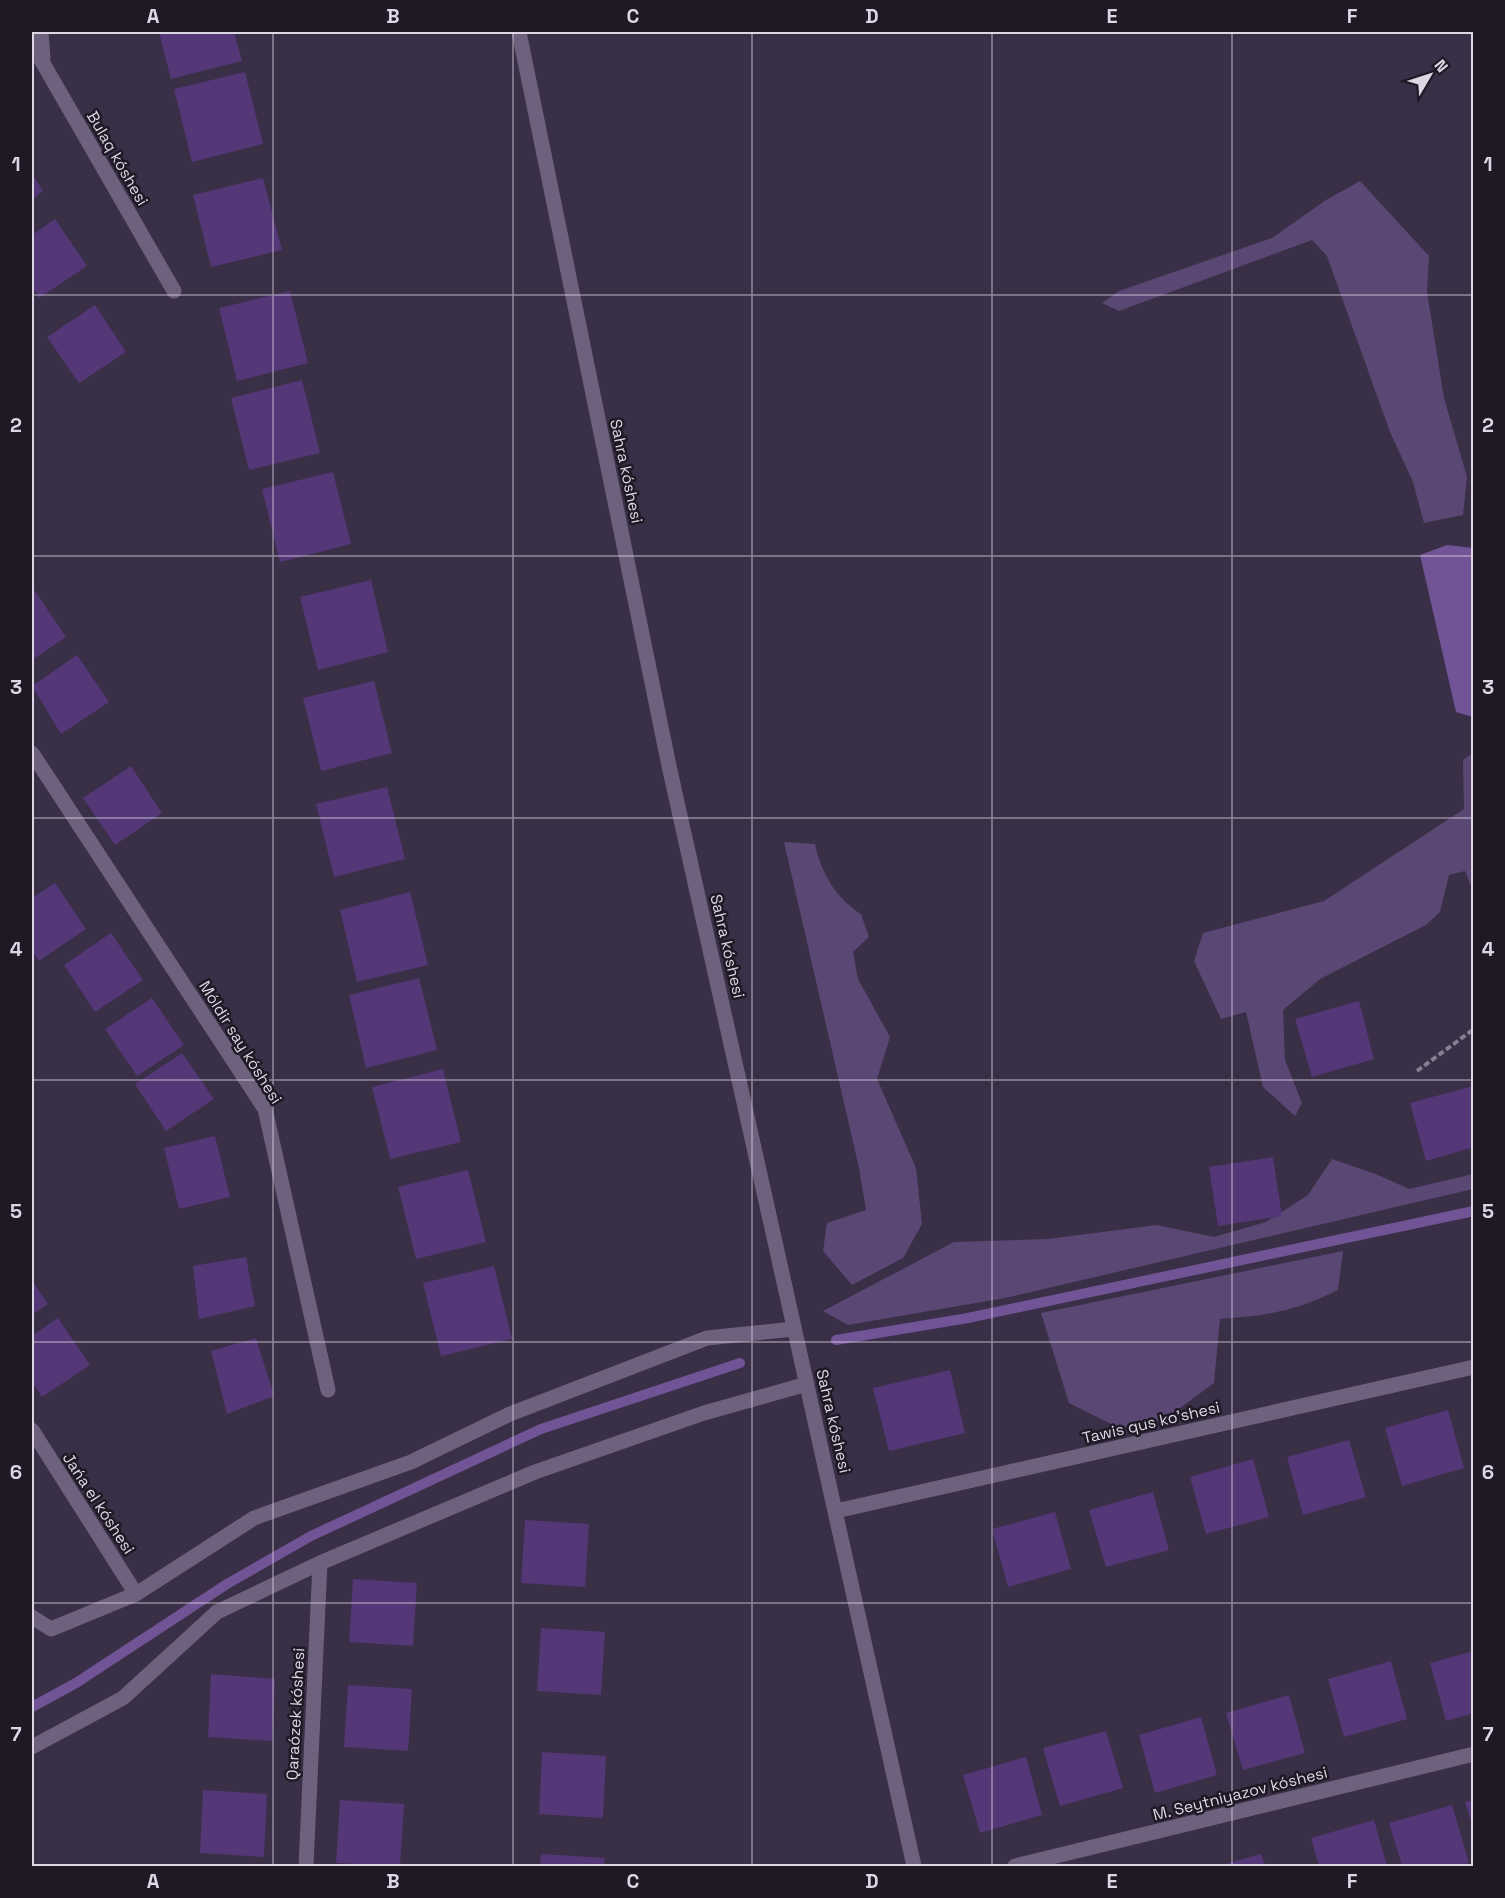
<svg xmlns="http://www.w3.org/2000/svg" width="1505" height="1898" font-family="'Space Grotesk',sans-serif">
<style>
.green{fill:#5b4774}
.water{fill:#715496}
.lines{fill:none;stroke-linecap:round;stroke-linejoin:round}
.stream{stroke:#715496;stroke-width:10}
.building{fill:#543776}
.path{stroke:#867e91;stroke-width:4;stroke-dasharray:6 3;stroke-linecap:butt}
.minor{stroke:#6d617e;stroke-width:15}
.grid{fill:none;stroke:#dcd6e5;stroke-width:1.5;stroke-opacity:0.55}
.labels{text-anchor:middle;stroke-width:5;stroke-linejoin:round;paint-order:stroke}
.street-label{font-size:16px;fill:#dcd6e5;stroke:#1e1924}
.neatline{fill:none;stroke:#dcd6e5;stroke-width:2}
.grid-label{font-size:20px;text-anchor:middle;font-weight:bold;fill:#dcd6e5}
</style>
<rect width="100%" height="100%" fill="#392f46"/>
<path class="green" d="M1360 181 1429 256 1427 292 1444 398 1467 477 1463 515 1424 523 1413 482 1390 432 1327 256 1312 240 1119 311 1102 303 1119 291 1272 238 1326 200Z
M1473 753V890L1465 871 1449 875 1440 912 1426 925 1320 979 1283 1010 1285 1060 1302 1103 1295 1116 1263 1087 1246 1012 1221 1019 1194 961 1203 933 1324 901 1464 809 1463 760Z
M784 842 815 844C821 873 836 898 861 914L869 937 853 952 858 979 890 1037 877 1079 916 1168 922 1224 903 1258 852 1285 823 1251 827 1223 866 1210 859 1168Z
M1332 1159 1378 1175 1409 1189 1473 1174V1189L1005 1298 848 1325 823 1311 954 1242 1048 1239 1157 1225 1214 1237 1266 1222 1308 1195Z
M1343 1251 1338 1290C1292 1312 1270 1315 1220 1319L1214 1383 1165 1419 1119 1428 1069 1403 1041 1313Z"/>
<path class="water" d="M1447 545 1473 548V717L1456 712 1420 555Z"/>
<g class="lines">
<path class="stream" d="M836 1340 968 1318 1474 1211
M32 1707 76 1683 227 1584 311 1536 541 1429 740 1363"/>
</g>
<path class="building" d="M159 32H234L242 61 171 79Z
M245 72 263 144 192 162 174 89Z
M32 174 43 191 32 200Z
M263 178 282 250 211 267 193 195Z
M55 219 87 266 39 298 32 287V235Z
M290 291 308 363 237 381 219 308Z
M95 305 126 352 79 383 47 337Z
M302 380 320 453 249 470 231 398Z
M333 472 351 544 280 562 262 489Z
M371 580 388 652 318 670 300 597Z
M35 591 66 637 32 660V593Z
M77 655 109 702 61 734 32 686Z
M374 681 392 753 321 771 303 698Z
M131 766 162 813 115 845 83 798Z
M387 787 405 859 334 877 316 804Z
M55 883 86 929 39 961 32 951V898Z
M410 892 428 965 357 982 340 910Z
M111 933 143 980 95 1012 64 965Z
M419 978 437 1050 366 1068 349 995Z
M152 998 184 1045 137 1076 105 1029Z
M1359 1001 1374 1059 1312 1077 1295 1019Z
M182 1053 214 1099 166 1131 135 1084Z
M443 1069 461 1142 390 1159 372 1087Z
M1473 1086 1474 1147 1426 1161 1410 1103Z
M215 1136 230 1197 179 1209 164 1148Z
M1273 1157 1282 1216 1218 1226 1209 1167Z
M468 1170 486 1242 416 1259 398 1187Z
M246 1257 255 1306 199 1319 193 1266Z
M494 1266 512 1339 441 1356 423 1283Z
M32 1280 48 1304 32 1315Z
M58 1318 90 1365 42 1397 32 1381V1336Z
M256 1338 274 1396 227 1414 211 1351Z
M950 1370 965 1433 889 1451 873 1388Z
M1448 1410 1464 1468 1402 1486 1385 1428Z
M1349 1440 1366 1497 1303 1515 1287 1457Z
M1253 1459 1269 1517 1206 1534 1190 1477Z
M1153 1492 1169 1550 1106 1567 1089 1510Z
M1055 1512 1071 1569 1008 1587 992 1529Z
M525 1520 589 1524 585 1587 521 1583Z
M353 1579 417 1583 413 1646 349 1642Z
M541 1628 605 1632 601 1695 537 1691Z
M1474 1651V1713L1446 1721 1430 1663Z
M1391 1661 1407 1719 1344 1737 1328 1679Z
M211 1674 275 1679 272 1741 208 1737Z
M348 1685 412 1689 408 1751 344 1747Z
M1289 1695 1305 1753 1243 1770 1226 1713Z
M1201 1717 1217 1775 1155 1793 1139 1735Z
M1106 1731 1123 1788 1060 1806 1043 1748Z
M542 1752 606 1756 603 1818 539 1814Z
M1026 1757 1042 1815 980 1833 963 1775Z
M203 1790 267 1794 264 1857 200 1853Z
M340 1800 404 1804 400 1866 336 1863Z
M1474 1800V1828H1473L1465 1802Z
M1452 1805 1469 1863 1456 1866H1402L1389 1823Z
M1374 1820 1387 1866H1319L1311 1838Z
M541 1854 605 1858 604 1866H540Z
M1261 1854 1265 1866H1218Z"/>
<g class="lines">
<path class="path" d="M1417 1071 1474 1029"/>
<path class="minor" d="M41 32 43 58
M519 32 669 766 914 1866
M32 44 174 291
M32 753 265 1109 328 1390
M32 1430 136 1594
M836 1511 1474 1367
M32 1617 51 1629 136 1594 254 1518 411 1462 510 1414 707 1338 794 1329
M32 1747 123 1698 217 1612 320 1563 535 1472 704 1413 807 1384
M306 1866 320 1563
M1015 1866 1474 1754"/>
</g>
<path class="grid" d="M273 32V1866M513 32V1866M752 32V1866M992 32V1866M1232 32V1866M32 295H1474M32 556H1474M32 818H1474M32 1080H1474M32 1342H1474M32 1603H1474"/>
<g class="labels">
<g class="street-label">
<text transform="translate(118 158) rotate(60)" y="6">Bulaq kóshesi</text>
<text transform="translate(627 471) rotate(78)" y="6">Sahra kóshesi</text>
<text transform="translate(728 946) rotate(77)" y="6">Sahra kóshesi</text>
<text transform="translate(241 1042) rotate(58)" y="6">Móldir say kóshesi</text>
<text transform="translate(834 1421) rotate(77)" y="6">Sahra kóshesi</text>
<text transform="translate(1151 1422) rotate(-13)" y="6">Tawis qus ko'shesi</text>
<text transform="translate(99 1503) rotate(57)" y="6">Jańa el kóshesi</text>
<text transform="translate(295 1714) rotate(-87)" y="6">Qaraózek kóshesi</text>
<text transform="translate(1240 1793) rotate(-14)" y="6">M. Seytniyazov kóshesi</text>
</g>
</g>
<rect width="1505" height="1898" fill="none" stroke="#1e1924" stroke-width="66"/>
<g transform="translate(1430 75) rotate(51)" stroke="#1e1924" stroke-width="4.5" paint-order="stroke">
<path d="M0-4.5L10 22L0 15L-10 22Z" fill="#dcd6e5"/>
<text y="-9" font-size="16" font-weight="bold" text-anchor="middle" fill="#dcd6e5">N</text>
</g>
<rect x="33" y="33" width="1439" height="1832" class="neatline"/>
<g class="grid-label">
<text x="153" y="23">A</text>
<text x="393" y="23">B</text>
<text x="633" y="23">C</text>
<text x="872" y="23">D</text>
<text x="1112" y="23">E</text>
<text x="1352" y="23">F</text>
<text x="16" y="171">1</text>
<text x="1488" y="171">1</text>
<text x="16" y="432">2</text>
<text x="1488" y="432">2</text>
<text x="16" y="694">3</text>
<text x="1488" y="694">3</text>
<text x="16" y="956">4</text>
<text x="1488" y="956">4</text>
<text x="16" y="1218">5</text>
<text x="1488" y="1218">5</text>
<text x="16" y="1479">6</text>
<text x="1488" y="1479">6</text>
<text x="16" y="1741">7</text>
<text x="1488" y="1741">7</text>
<text x="153" y="1888">A</text>
<text x="393" y="1888">B</text>
<text x="633" y="1888">C</text>
<text x="872" y="1888">D</text>
<text x="1112" y="1888">E</text>
<text x="1352" y="1888">F</text>
</g>
</svg>
